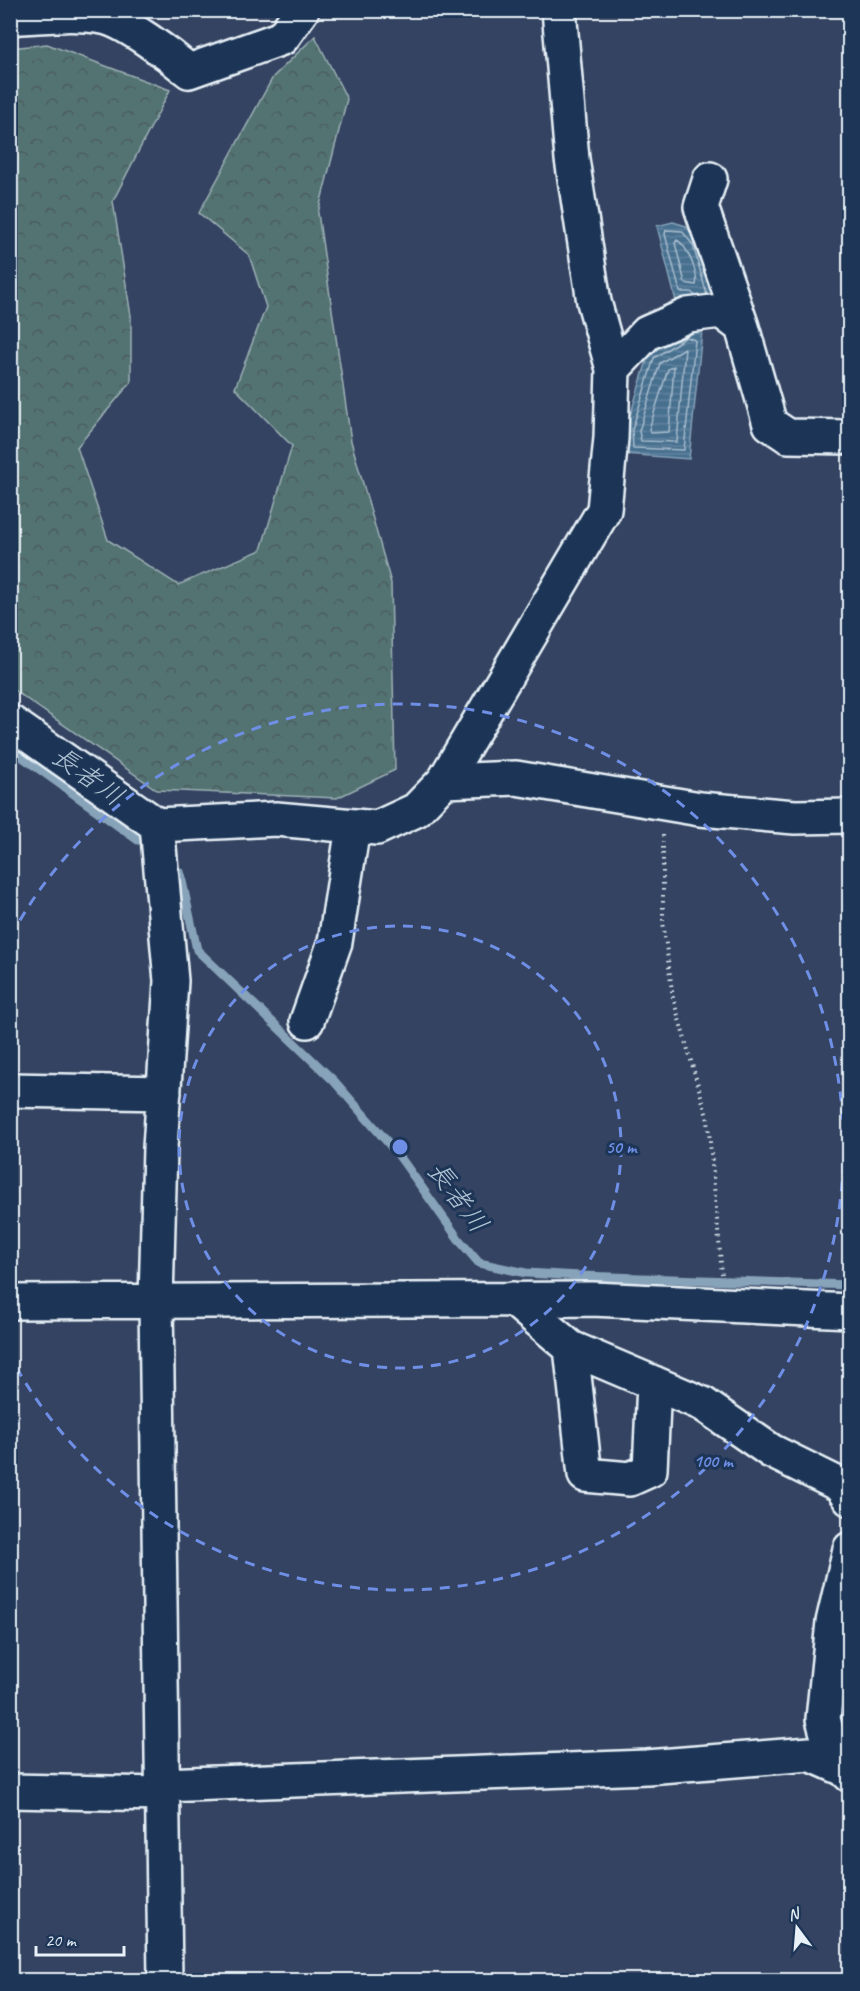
<svg xmlns="http://www.w3.org/2000/svg" width="860" height="1991" font-family="Caveat,'Klee One',sans-serif">
<style>
.forest{fill:url(#forest-crowns);stroke:#9eb2b6;stroke-width:1.5}
.water{fill:url(#water-rules);stroke:#87a3b9;stroke-width:1.5}
.lines{fill:none;stroke-linecap:round;stroke-linejoin:round}
.shore{stroke:#a8bdce;stroke-width:1.5}
.stream{stroke:#87a3b9;stroke-width:9}
.minor-casing{stroke:#e8f1f8;stroke-width:38}
.path{stroke:#e8f1f8;stroke-width:4;stroke-dasharray:1.5 4.5;stroke-linecap:butt}
.minor{stroke:#1d3557;stroke-width:33}
.ring{fill:none;stroke:#6e8fe5;stroke-width:3;stroke-dasharray:10 8}
.labels{text-anchor:middle;stroke-width:6;stroke-linejoin:round;paint-order:stroke}
.water-label{font-size:27px;font-style:italic;fill:#b0c4d3;stroke:#1d3557}
.centre{fill:#6e8fe5;stroke:#1d3557;stroke-width:3}
.ring-label{font-size:18px;text-anchor:middle;font-weight:bold;fill:#6e8fe5;stroke:#1d3557;stroke-width:6;stroke-linejoin:round;paint-order:stroke}
</style>
<defs>
<pattern id="forest-crowns" width="20" height="18" patternUnits="userSpaceOnUse" patternTransform="scale(1.5)"><rect width="20" height="18" fill="#537373"/><path d="M2 6a3 3 0 1 1 6 0M12 15a3 3 0 1 1 6 0" fill="none" stroke="#4c5b5c"/></pattern>
<pattern id="water-rules" width="6" height="5" patternUnits="userSpaceOnUse" patternTransform="scale(1.5)"><rect width="6" height="5" fill="#476f8f"/><path d="M0 2.5h6" fill="none" stroke="#6284a0"/></pattern>
</defs>
<rect width="100%" height="100%" fill="#344361"/>
<filter id="ink" filterUnits="userSpaceOnUse"><feTurbulence type="fractalNoise" baseFrequency=".0167" numOctaves="2"/><feDisplacementMap in="SourceGraphic" scale="12" xChannelSelector="R" yChannelSelector="G"/><feConvolveMatrix kernelMatrix="1 2 1 2 8 2 1 2 1" color-interpolation-filters="sRGB"/></filter>
<g filter="url(#ink)">
<path class="forest" d="M315 36 347 99 318 213 351 441 391 583 395 770 337 798 157 790 11 688V48L47 44 170 90 113 201 131 316V382L77 447 108 540 178 585 261 550 292 446 235 388 266 307 249 255 199 213 273 77Z"/>
<path class="water" d="M673 222 686 226 698 242 714 297 693 305 690 298 676 301 657 226Z
M685 330 702 331 689 459 625 454 626 429 649 354Z"/>
<g class="lines">
<path class="shore" d="M677 240C687 245 699 275 696 285L685 283 675 243Z
M696 296 691 292H680L665 234 666 230 682 231 693 245 707 295
M686 337 695 340 684 450 633 448 632 430 654 358Z
M685 348 677 442 641 441 639 431 660 363Z
M674 366 669 432 651 433 649 429 668 369Z"/>
<path class="stream" d="M10 748 138 840
M180 872 197 950 334 1081 397 1153 460 1241 479 1263 526 1273 581 1276 850 1285"/>
<g class="minor-casing">
<path id="minor" d="M10 18C40 16 73 12 103 17 125 21 171 56 189 71L282 38 302 10
M710 179 701 207 742 327
M613 369 647 333 688 315 721 311 742 327 770 424 788 436 850 437
M10 722 157 825 276 819 377 828 416 810 444 781 516 778 700 809 795 817 850 816
M444 781 604 510 611 438 613 369 594 302 572 159 559 10
M157 825 171 981 160 1148 156 1301 165 1980
M307 1021 335 942 353 827
M10 1090 164 1093
M513 1299 571 1348 703 1404 771 1451 840 1485 850 1499
M10 1302 592 1299 850 1311
M571 1348 585 1475 630 1479 650 1470 654 1383
M836 1765 823 1719 833 1622 850 1549
M162 1785 647 1767 810 1754 844 1769 850 1775
M10 1791 162 1794"/>
</g>
<path class="path" d="M663 835V922L673 998 708 1120 722 1274"/>
<use href="#minor" class="minor"/>
</g>
</g>
<g class="ring">
<circle cx="400" cy="1147" r="221"/>
<path d="M11 936A443 443 0 1 1 11 1358"/>
</g>
<g class="labels">
<g class="water-label">
<text transform="translate(88 776) rotate(36)" y="9">長者川</text>
<text transform="translate(458 1197) rotate(53)" y="9">長者川</text>
</g>
</g>
<circle cx="400" cy="1147" r="9" class="centre"/>
<g class="ring-label">
<text x="621" y="1153">50 m</text>
<text x="713" y="1467">100 m</text>
</g>
<rect width="860" height="1991" fill="none" stroke="#1d3557" stroke-width="36"/>
<rect x="18" y="18" width="824" height="1955" fill="none" stroke="#e8f1f8" stroke-width="2" filter="url(#ink)"/>
<g transform="translate(797 1928) rotate(344)" stroke="#1d3557" stroke-width="4.5" paint-order="stroke">
<path d="M0-4.5L10 22L0 15L-10 22Z" fill="#e8f1f8"/>
<text y="-9" font-size="16" font-weight="bold" text-anchor="middle" fill="#e8f1f8">N</text>
</g>
<path d="M36 1946v9h88v-9" fill="none" stroke="#e8f1f8" stroke-width="3"/>
<text x="45" y="1946" font-size="18" fill="#e8f1f8" stroke="#1d3557" stroke-width="4.5" paint-order="stroke">20 m</text>
</svg>
